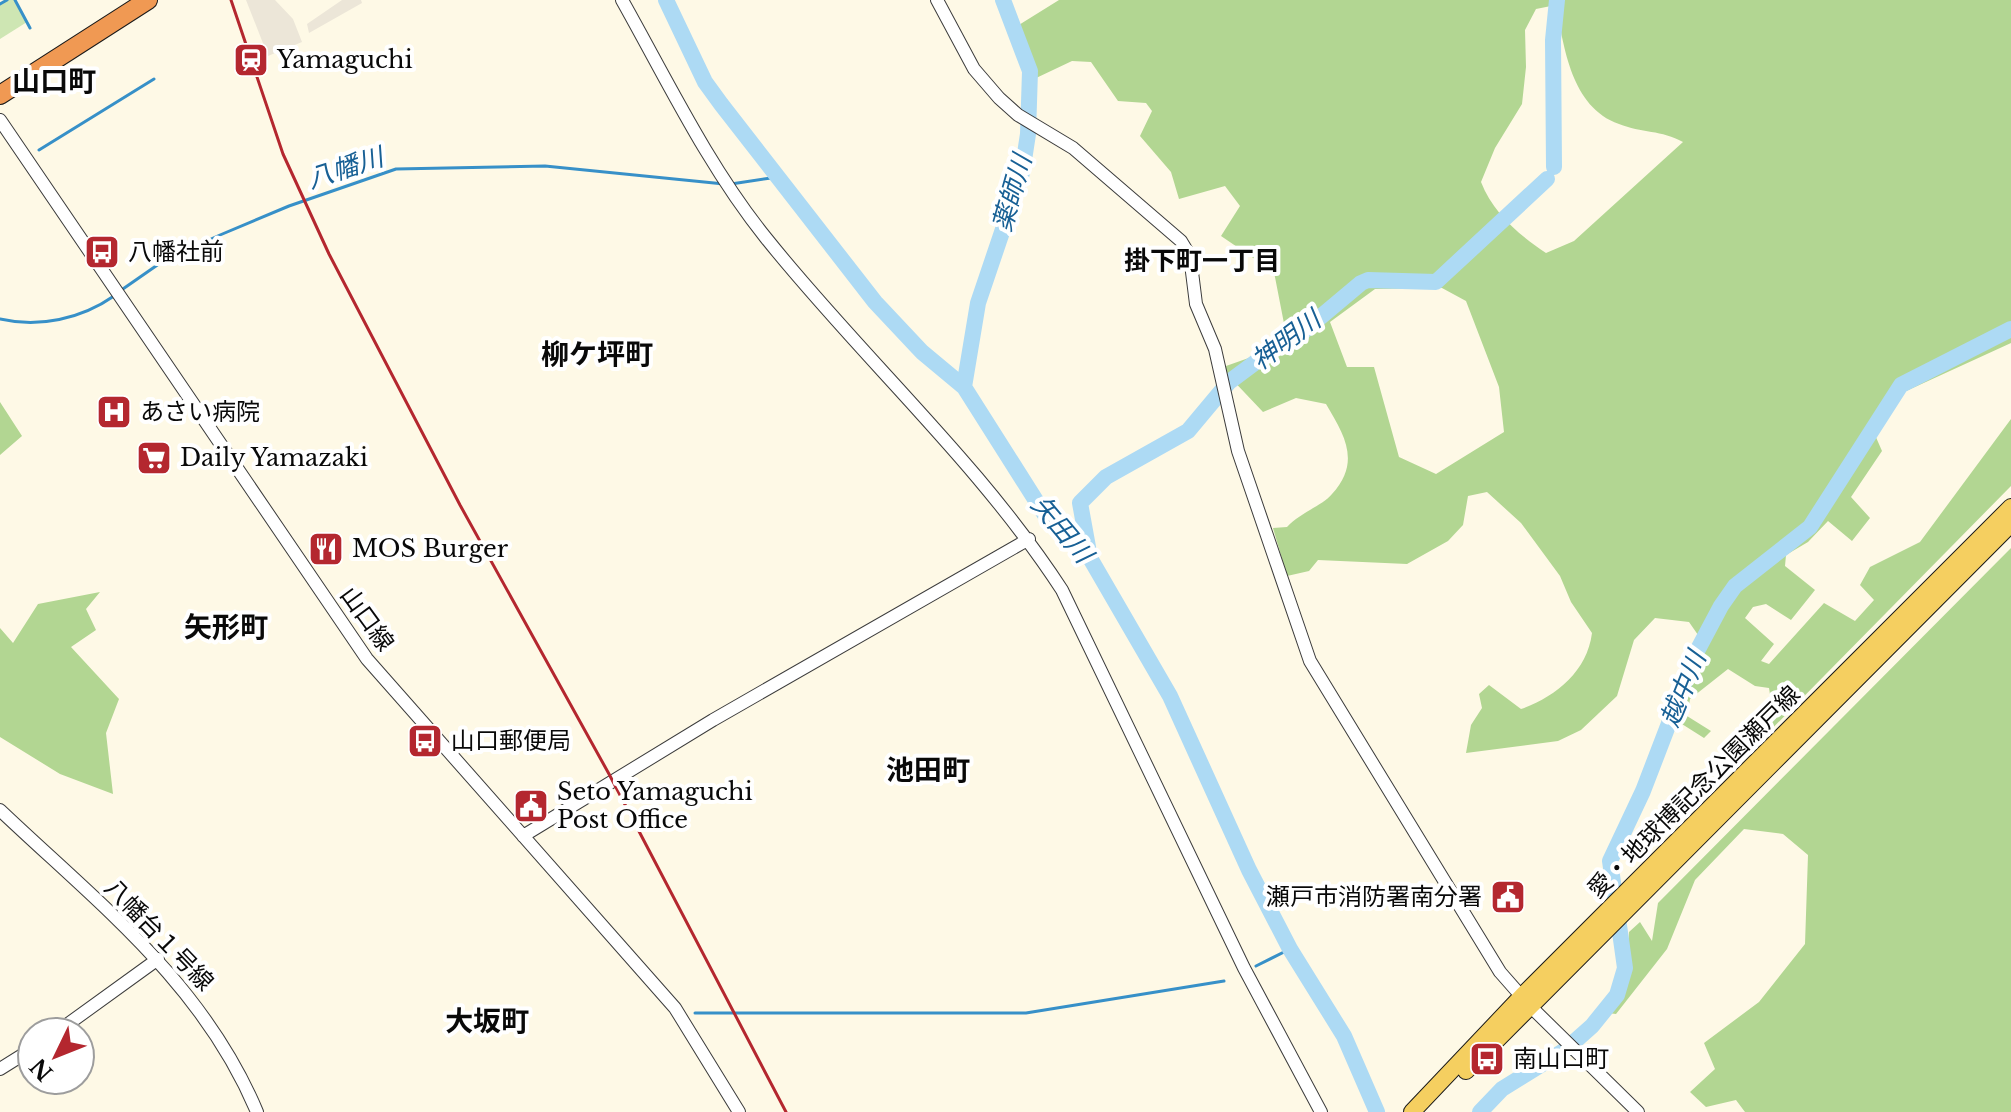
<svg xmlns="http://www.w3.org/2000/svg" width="2011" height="1112" font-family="'Libre Baskerville','Noto Sans JP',serif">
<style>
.green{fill:#cee6b3}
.forest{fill:#b2d692;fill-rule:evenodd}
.plaza{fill:#ece6d8}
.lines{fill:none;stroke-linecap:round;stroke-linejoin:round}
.stream{stroke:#3790c8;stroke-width:3}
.river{stroke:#addaf4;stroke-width:16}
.minor-casing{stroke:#3c3c3c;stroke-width:14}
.major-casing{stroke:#1a1a1a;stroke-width:18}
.highway-casing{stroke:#1a1a1a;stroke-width:20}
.minor{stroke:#fff;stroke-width:12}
.major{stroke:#f5cf60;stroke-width:16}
.highway{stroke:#f09953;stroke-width:18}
.rail{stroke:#b4272f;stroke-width:3}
.labels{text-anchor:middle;stroke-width:8;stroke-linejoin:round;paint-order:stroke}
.poi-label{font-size:24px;fill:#090909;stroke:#fff;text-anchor:start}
.street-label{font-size:24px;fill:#090909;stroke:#fff}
.water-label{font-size:26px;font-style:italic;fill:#186095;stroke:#fff}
.neighbourhood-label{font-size:26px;font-weight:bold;fill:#090909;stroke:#fff}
.quarter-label{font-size:28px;font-weight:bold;fill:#090909;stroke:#fff}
</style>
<rect width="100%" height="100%" fill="#fef9e6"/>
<path class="green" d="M7 0H15L27 22 0 39V4Z"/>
<path class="forest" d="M1059 0H2011V343L1904 392 1875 435 1882 451 1851 497 1870 518 1852 541 1828 521 1808 542 1786 555 1785 566 1815 590 1791 620 1766 604 1753 607 1745 618 1774 644 1761 661 1769 664 1824 603 1855 621 1874 600 1860 585 1870 567 1920 542 2011 419V486L1754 747 1745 742C1763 723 1774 715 1769 688L1755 686 1728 669 1690 699 1687 716 1711 731 1704 738 1674 719 1705 645 1689 622 1655 618 1634 640 1617 696 1581 730 1558 741 1466 753 1471 725 1482 708 1479 694 1489 685 1521 709C1555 697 1587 672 1592 633L1571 602 1560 576 1521 523 1487 492 1468 496 1463 525 1448 541 1407 564 1318 560 1309 571 1287 576 1273 528 1287 527C1301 512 1322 506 1332 494 1361 462 1345 436 1326 404L1296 398 1263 412 1226 373V366L1288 344 1274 272 1221 236 1240 206 1225 186 1179 199 1171 172 1140 136 1152 111 1146 103 1118 101 1091 62 1072 61 1034 79 1009 31ZM1556 5C1564 47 1571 107 1619 124 1641 133 1662 130 1683 142L1574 241 1546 253C1519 235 1493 213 1481 182L1495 148 1522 104 1526 67 1525 30 1536 9ZM1442 288 1466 301 1499 387 1504 432 1436 474 1399 457 1374 367H1347L1330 322 1375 289Z
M0 402 22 436 0 455Z
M2011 548V1112H1745L1736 1100 1706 1107 1690 1092 1715 1069 1704 1043 1759 1002 1805 944 1808 855 1783 834 1744 829 1695 880 1667 949 1616 1014 1608 1013 1626 984 1629 932 1640 922 1652 941 1658 903Z
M100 592 86 609 96 630 71 647 119 699 106 733 113 794 60 774 0 737V628L13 643 38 604Z"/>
<path class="plaza" d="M246 0H275L293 19 302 42 268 56Z
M342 0H361L362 3 309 33 307 24Z"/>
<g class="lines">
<path class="stream" d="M15 0 30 28
M0 4 7 0
M39 150 154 79
M1547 179 1554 167
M731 184 771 178 773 172
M120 291 166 259 220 235 289 206 396 169 545 166 724 184
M0 319C39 328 81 319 114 296
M1256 966 1290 949
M695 1013H1026L1224 981"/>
<path class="river" d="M666 0 705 82 721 104 875 302 922 352 964 387 1047 518 1090 558 1170 696 1249 870 1290 949 1344 1036 1377 1112
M1554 167 1553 40 1557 0
M964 387 978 303 1022 173 1028 134 1030 71 1003 0
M1090 558 1080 503 1106 477 1188 431 1229 382 1272 350 1299 335 1361 283 1368 280 1436 282 1547 179
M1480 1112 1502 1089 1565 1050 1592 1026 1617 995 1625 968 1610 861 1643 791 1696 653 1721 606 1735 586 1810 527 1901 385 2011 329"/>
<g class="minor-casing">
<path id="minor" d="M622 0C667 80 708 166 766 238 862 358 978 461 1062 590L1244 968 1321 1112
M937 0 974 69 999 98 1018 115 1073 148 1181 241 1190 256 1196 304 1215 349 1238 451 1310 661 1500 972 1529 1005 1638 1112
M0 120 367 659 675 1008 739 1112
M0 810C99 904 203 983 257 1112
M523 836 713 720 1029 539
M57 1032 158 959
M0 1069 32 1049"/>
</g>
<g class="major-casing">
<path id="major" d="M1466 1071 2011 524
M1412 1112 1522 996 2011 507"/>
</g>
<g class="highway-casing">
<path id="highway" d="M0 95 148 0"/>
</g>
<use href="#minor" class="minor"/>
<use href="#major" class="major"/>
<use href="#highway" class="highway"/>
<path class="rail" d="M231 0 283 154 329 254 460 505 609 774 786 1112"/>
</g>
<defs>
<g id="station-square" transform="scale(1.8)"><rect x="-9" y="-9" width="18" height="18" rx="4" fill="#b4272f" stroke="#fff"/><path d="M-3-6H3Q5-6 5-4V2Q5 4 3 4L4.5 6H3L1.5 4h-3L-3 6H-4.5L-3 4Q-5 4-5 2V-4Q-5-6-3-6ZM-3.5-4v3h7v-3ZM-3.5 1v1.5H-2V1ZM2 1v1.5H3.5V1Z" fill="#fff"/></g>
<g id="bus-square" transform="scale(1.8)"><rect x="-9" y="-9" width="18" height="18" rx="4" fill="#b4272f" stroke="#fff"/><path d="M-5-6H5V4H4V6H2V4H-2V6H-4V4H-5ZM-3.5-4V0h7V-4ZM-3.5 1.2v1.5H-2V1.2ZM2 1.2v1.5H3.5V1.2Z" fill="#fff"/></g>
<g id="hospital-square" transform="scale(1.8)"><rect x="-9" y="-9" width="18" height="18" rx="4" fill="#b4272f" stroke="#fff"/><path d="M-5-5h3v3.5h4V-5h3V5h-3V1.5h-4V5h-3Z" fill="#fff"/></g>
<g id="supermarket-square" transform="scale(1.8)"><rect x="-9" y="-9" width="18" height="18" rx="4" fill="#b4272f" stroke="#fff"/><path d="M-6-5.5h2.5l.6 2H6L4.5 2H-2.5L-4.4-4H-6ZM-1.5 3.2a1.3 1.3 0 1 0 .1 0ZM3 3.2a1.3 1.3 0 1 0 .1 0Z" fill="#fff"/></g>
<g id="restaurant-square" transform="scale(1.8)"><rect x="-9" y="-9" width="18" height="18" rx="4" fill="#b4272f" stroke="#fff"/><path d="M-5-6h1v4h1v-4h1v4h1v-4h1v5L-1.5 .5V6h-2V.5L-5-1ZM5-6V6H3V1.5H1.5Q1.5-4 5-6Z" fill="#fff"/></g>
<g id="civic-square" transform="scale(1.8)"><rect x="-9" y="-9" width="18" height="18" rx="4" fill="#b4272f" stroke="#fff"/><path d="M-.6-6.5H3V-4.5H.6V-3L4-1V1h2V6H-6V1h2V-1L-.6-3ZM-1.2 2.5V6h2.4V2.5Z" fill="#fff"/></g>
</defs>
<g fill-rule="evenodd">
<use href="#station-square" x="251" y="60"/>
<use href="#bus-square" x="102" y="252"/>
<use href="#hospital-square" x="114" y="412"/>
<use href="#supermarket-square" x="154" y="458"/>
<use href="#restaurant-square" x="326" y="549"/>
<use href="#bus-square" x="425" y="741"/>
<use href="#civic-square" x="531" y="806"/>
<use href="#civic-square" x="1508" y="897"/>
<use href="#bus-square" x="1487" y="1059"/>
</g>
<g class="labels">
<g class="poi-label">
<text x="277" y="68">Yamaguchi</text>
<text x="128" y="260">八幡社前</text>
<text x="140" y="420">あさい病院</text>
<text x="180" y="466">Daily Yamazaki</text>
<text x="352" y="557">MOS Burger</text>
<text x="451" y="749">山口郵便局</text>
<text x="557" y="800">Seto Yamaguchi<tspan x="557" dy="28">Post Office</tspan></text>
<text x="1482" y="905" text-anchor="end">瀬戸市消防署南分署</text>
<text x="1513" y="1067">南山口町</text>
</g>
<g class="street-label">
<text transform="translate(367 619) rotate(54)" y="8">山口線</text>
<text transform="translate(1694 792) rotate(-45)" y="8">愛・地球博記念公園瀬戸線</text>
<text transform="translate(159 935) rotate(46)" y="8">八幡台１号線</text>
</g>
<g class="water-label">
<text transform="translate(345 168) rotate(-18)" y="9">八幡川</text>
<text transform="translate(1012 193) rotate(-74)" y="9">薬師川</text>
<text transform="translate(1286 340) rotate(-37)" y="9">神明川</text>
<text transform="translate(1062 529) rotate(50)" y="9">矢田川</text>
<text transform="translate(1683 689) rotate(-68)" y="9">越中川</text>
</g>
<g class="neighbourhood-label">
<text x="1202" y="270">掛下町一丁目</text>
</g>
<g class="quarter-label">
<text x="54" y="91">山口町</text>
<text x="597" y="364">柳ケ坪町</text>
<text x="226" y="637">矢形町</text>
<text x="928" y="780">池田町</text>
<text x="487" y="1031">大坂町</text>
</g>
</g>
<g transform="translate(56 1056) rotate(227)"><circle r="38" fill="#ffffff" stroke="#9d9d9d" stroke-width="2"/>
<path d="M0-6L14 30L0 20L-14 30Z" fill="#b4272f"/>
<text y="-12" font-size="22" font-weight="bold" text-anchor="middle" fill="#090909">N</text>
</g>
</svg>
